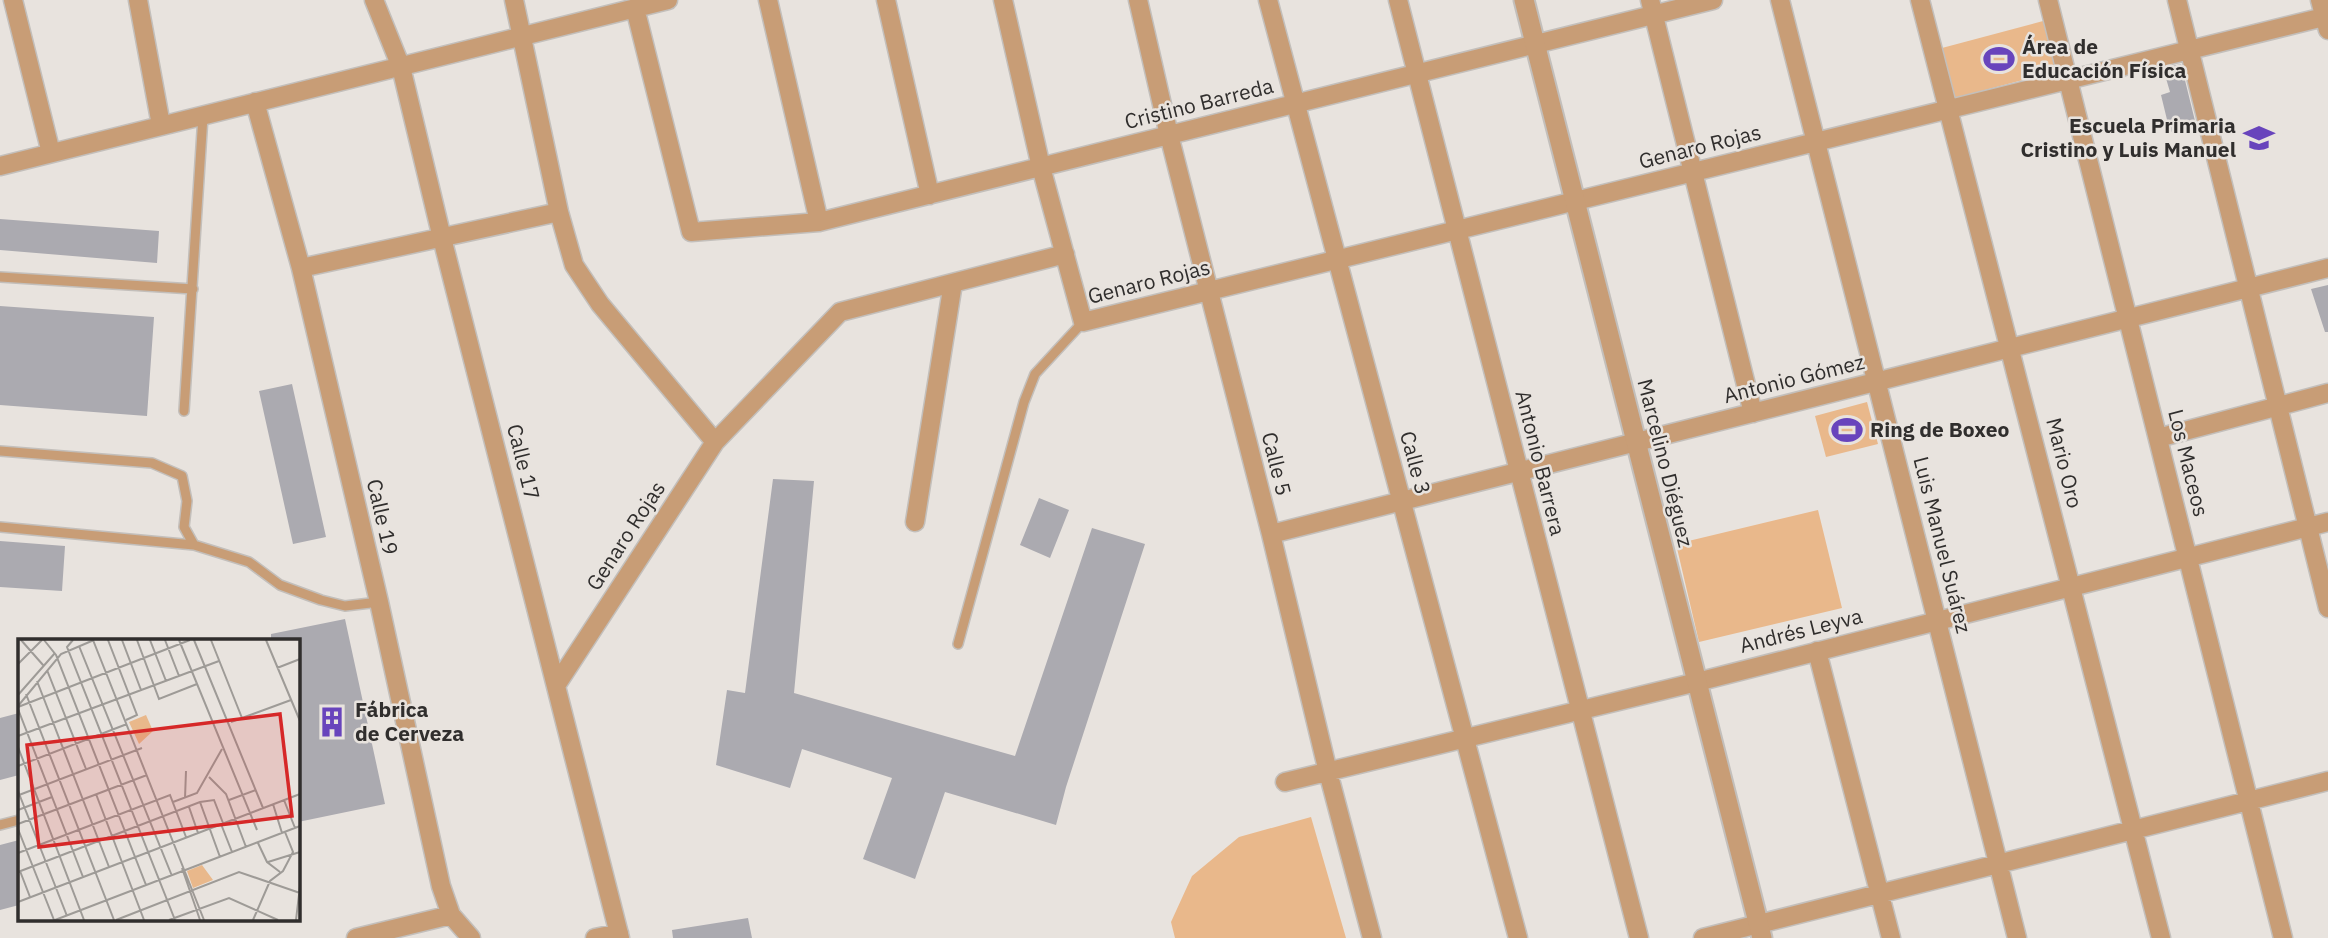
<svg xmlns="http://www.w3.org/2000/svg" width="2328" height="938" font-family="'IBM Plex Sans',sans-serif">
<style>
.green{fill:#e9b88b}
.building{fill:#abaab0}
.lines{fill:none;stroke-linecap:round;stroke-linejoin:round}
.service-casing{stroke:#c3bfbb;stroke-width:12}
.minor-casing{stroke:#c3bfbb;stroke-width:21}
.tertiary-casing{stroke:#c3bfbb;stroke-width:23}
.service{stroke:#c89d76;stroke-width:9}
.minor{stroke:#c89d76;stroke-width:18}
.tertiary{stroke:#c89d76;stroke-width:19}
.labels{text-anchor:middle;stroke-width:5;stroke-linejoin:round;paint-order:stroke}
.poi-label{font-size:21px;font-weight:bold;fill:#302e2d;stroke:#e8e3de;text-anchor:start}
.street-label{font-size:21px;fill:#302e2d;stroke:#e8e3de}
.inset-road{fill:none;stroke:#9e9b97;stroke-width:2}
.view{fill:#d62828;fill-opacity:0.15;stroke:#d62828;stroke-width:3.5}
.inset-edge{fill:none;stroke:#302e2d;stroke-width:3.5}
</style>
<rect width="100%" height="100%" fill="#e8e3de"/>
<path class="green" d="M2043 21 2056 71 1955 98 1942 48Z
M1867 402 1878 444 1826 457 1815 416Z
M1818 510 1842 608 1699 642 1676 544Z
M1311 817 1346 938H1175L1171 922 1192 876 1239 837Z"/>
<path class="building" d="M2181 64 2196 125 2170 132 2161 95 2170 92 2163 68Z
M0 219 159 231 157 263 0 250Z
M2328 285V332H2325L2311 289Z
M0 306 154 317 147 416 0 405Z
M292 384 326 537 293 544 259 391Z
M773 479 814 481 794 693 1015 756 1092 528 1145 544 1066 787 1056 825 945 792 915 879 863 859 892 778 802 749 790 788 716 765 727 690 745 693Z
M1039 498 1069 510 1050 558 1020 545Z
M0 541 65 546 62 591 0 587Z
M345 619 385 804 298 822V640H271V634Z
M19 713V775L0 780V718Z
M19 840V905L0 910V845Z
M748 918 752 938H673L672 930Z"/>
<g class="lines">
<g class="service-casing">
<path id="service" d="M0 277 193 289
M184 411 203 116
M0 451 152 463 182 476 187 501 184 527 194 545 249 562 280 585 321 600 345 606 379 602
M0 527 194 545
M958 644 1024 402 1035 374 1083 322
M0 825 19 820"/>
</g>
<g class="minor-casing">
<path id="minor" d="M13 0 51 153
M138 0 161 125
M374 0 401 67 442 238 620 938
M514 0 559 212 574 265 600 304 715 442
M768 0 819 222
M886 0 930 195
M1003 0 1041 167 1083 322 2328 16
M1138 0 1169 135 1271 534 1328 772 1372 938
M1268 0 1518 938
M1398 0 1639 938
M1650 0 1753 413
M1780 0 2017 938
M1920 0 2161 938
M2048 0 2283 938
M2177 0 2328 608
M2320 0 2328 30
M635 8 691 232 819 222 1713 0
M255 102 301 268 379 602 441 886 451 915 471 938
M0 166 668 0
M301 268 559 212
M2158 438 2328 393
M915 522 953 283
M1271 534 2328 268
M1817 651 1891 938
M557 684 715 442 840 312 1065 254
M1285 782 1697 682 2328 522
M356 938 451 915
M595 938 619 933
M1703 938 2328 781"/>
</g>
<g class="tertiary-casing">
<path id="tertiary" d="M1524 0 1762 938"/>
</g>
<use href="#service" class="service"/>
<use href="#minor" class="minor"/>
<use href="#tertiary" class="tertiary"/>
</g>
<defs>
<g id="stadium-bare" transform="scale(2.415)"><path d="M0-5a6.5 5 0 1 0 0 10a6.5 5 0 1 0 0-10ZM-3.5-1.8h7v3.6h-7Z" fill="#6844bc" stroke="#e8e3de" stroke-width="2.5" paint-order="stroke"/></g>
<g id="school-bare" transform="scale(2.415)"><path d="M0-5L7-2L0 1L-7-2ZM-4 1L0 2.5L4 1V4Q0 6-4 4Z" fill="#6844bc" stroke="#e8e3de" stroke-width="2.5" paint-order="stroke"/></g>
<g id="building-bare" transform="scale(2.415)"><path d="M-4-6H4V6H1V3H-1V6H-4ZM-2.5-4.3h1.7v1.8h-1.7ZM.8-4.3h1.7v1.8H.8ZM-2.5-1h1.7V.8h-1.7ZM.8-1h1.7V.8H.8Z" fill="#6844bc" stroke="#e8e3de" stroke-width="2.5" paint-order="stroke"/></g>
</defs>
<g fill-rule="evenodd">
<use href="#stadium-bare" x="1999" y="59"/>
<use href="#school-bare" x="2259" y="138"/>
<use href="#stadium-bare" x="1847" y="430"/>
<use href="#building-bare" x="332" y="722"/>
</g>
<g class="labels">
<g class="poi-label">
<text x="2022" y="54">Área de<tspan x="2022" dy="24">Educación Física</tspan></text>
<text x="2236" y="133" text-anchor="end">Escuela Primaria<tspan x="2236" dy="24">Cristino y Luis Manuel</tspan></text>
<text x="1870" y="437">Ring de Boxeo</text>
<text x="355" y="717">Fábrica<tspan x="355" dy="24">de Cerveza</tspan></text>
</g>
<g class="street-label">
<text transform="translate(1199 104) rotate(-14)" y="7">Cristino Barreda</text>
<text transform="translate(1700 147) rotate(-14)" y="7">Genaro Rojas</text>
<text transform="translate(1149 282) rotate(-14)" y="7">Genaro Rojas</text>
<text transform="translate(1794 379) rotate(-14)" y="7">Antonio Gómez</text>
<text transform="translate(523 462) rotate(76)" y="7">Calle 17</text>
<text transform="translate(1415 463) rotate(75)" y="7">Calle 3</text>
<text transform="translate(1540 463) rotate(76)" y="7">Antonio Barrera</text>
<text transform="translate(1665 463) rotate(76)" y="7">Marcelino Diéguez</text>
<text transform="translate(2064 463) rotate(76)" y="7">Mario Oro</text>
<text transform="translate(2188 463) rotate(76)" y="7">Los Maceos</text>
<text transform="translate(1276 464) rotate(76)" y="7">Calle 5</text>
<text transform="translate(382 517) rotate(77)" y="7">Calle 19</text>
<text transform="translate(626 536) rotate(-57)" y="7">Genaro Rojas</text>
<text transform="translate(1942 545) rotate(76)" y="7">Luis Manuel Suárez</text>
<text transform="translate(1801 631) rotate(-14)" y="7">Andrés Leyva</text>
</g>
</g>
<g transform="translate(18 639)">
<rect width="282" height="282" fill="#e8e3de"/>
<path d="M128 76 135 92 121 105 111 83ZM184 226 195 241 175 249 169 232Z" fill="#e9b88b"/>
<path class="inset-road" d="M3 1 25 26M26 1 38 16 128 246M55 1 49 8 157 281M75 1 186 281M90 1 119 76 108 81M104 1 123 51M119 1 141 60 179 45M132 1 148 42M147 1 161 37M161 1 239 191M176 1 245 169M193 1 224 79M248 1 282 82M61 7 154 237M0 25 24 1M259 29 282 20M29 31 68 130M19 42 91 228M8 55 96 281M0 56 37 14M0 67 43 15 76 1M0 68 172 1M0 70 65 238M213 83 273 61M0 97 201 22M0 108 66 281M0 127 109 85M191 138 208 155 228 208M0 152 49 277M78 155 126 281M1 156 124 109M167 159 168 132M211 161 238 151M266 161 277 189M155 163 179 154 204 110M182 163 202 218M255 165 264 194M171 168 180 194M0 171 34 158M0 185 129 136M203 185 214 213M0 190 36 281M240 204 249 223 262 233M0 214 152 156 168 198M250 223 282 213M164 229 182 281M2 232 12 258M0 233 182 163 196 161 205 184M0 263 282 155M37 281 282 187M98 281 221 233 282 254M151 281 211 259 260 281M235 281 252 242 265 232 275 213 267 193M278 281 282 247"/>
<path class="view" d="M262 75 274 177 21 208 9 106Z"/>
<rect width="282" height="282" class="inset-edge"/>
</g>
</svg>
